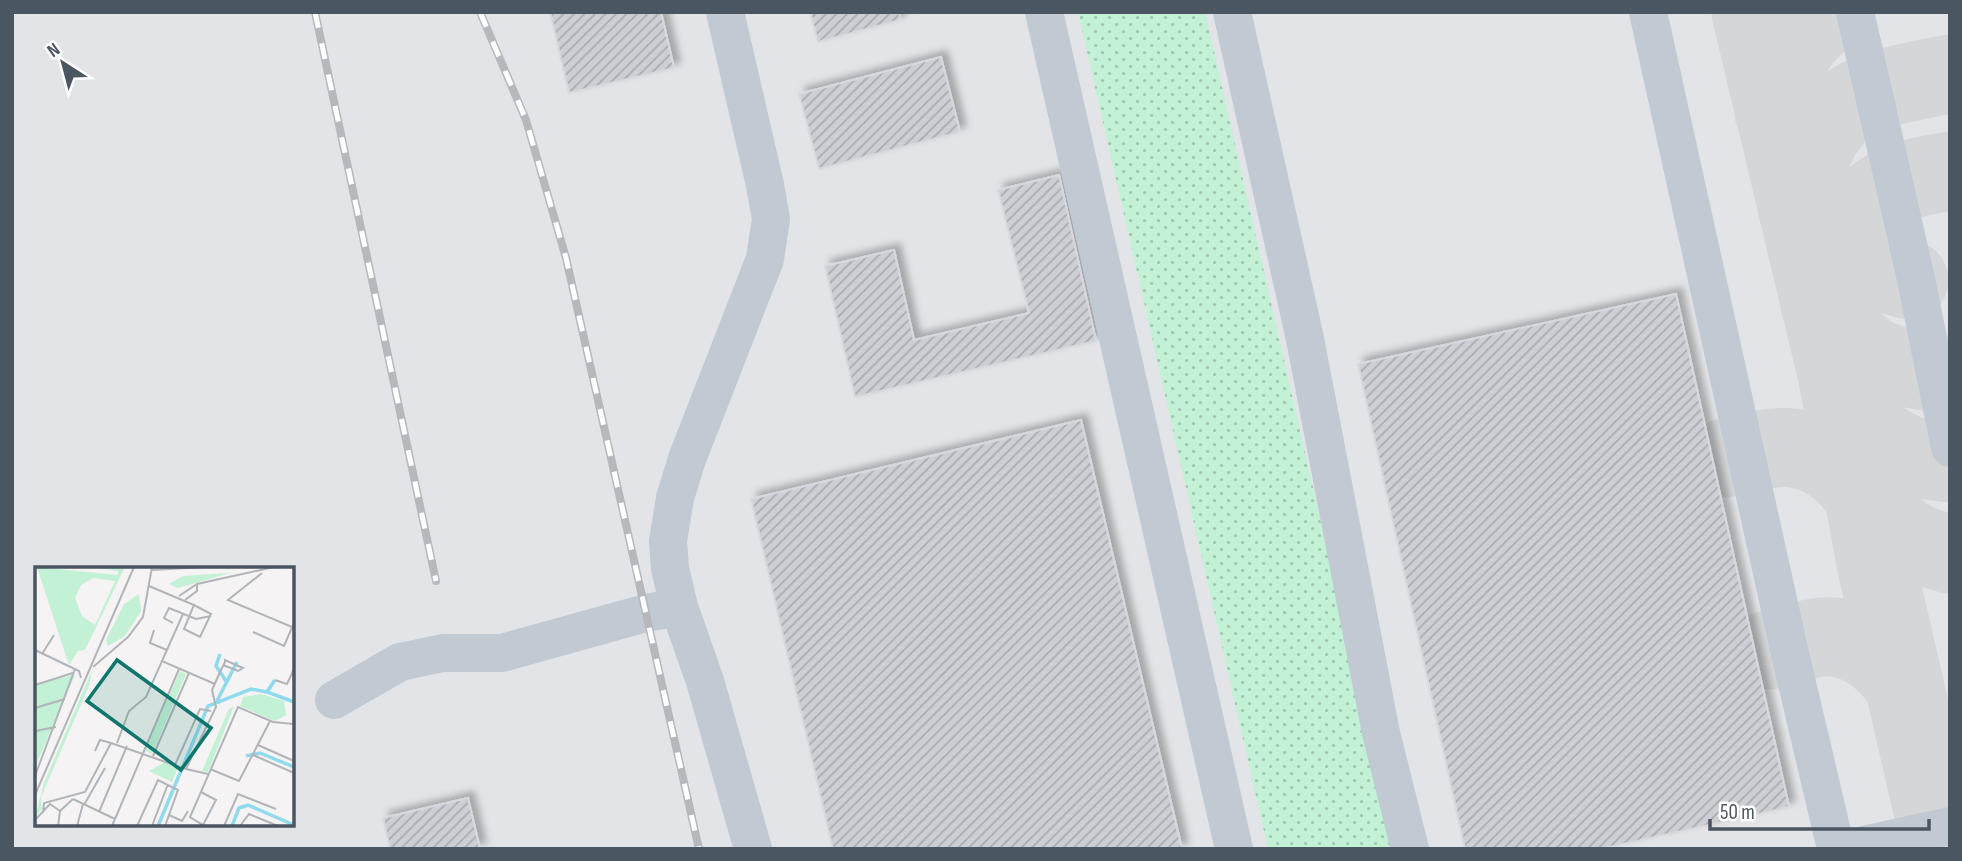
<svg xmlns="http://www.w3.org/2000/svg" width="1962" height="861" font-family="'Sofia Sans Condensed',sans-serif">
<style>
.airport{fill:#e2e4e7;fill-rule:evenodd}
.park{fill:url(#park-dots)}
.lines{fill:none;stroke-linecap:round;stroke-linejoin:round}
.taxiway{stroke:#d5d6d8;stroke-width:79}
.building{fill:url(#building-hatch);stroke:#d7d9de;stroke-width:2;filter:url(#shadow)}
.minor{stroke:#c1cad2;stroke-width:38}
.rail-casing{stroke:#b5b8bd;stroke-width:8}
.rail{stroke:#fff;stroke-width:5;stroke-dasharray:16;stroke-linecap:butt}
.inset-river{fill:none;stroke:#90daee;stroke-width:3.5}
.inset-road{fill:none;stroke:#b1b4b9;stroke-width:2}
.view{fill:#0f766e;fill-opacity:0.15;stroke:#0f766e;stroke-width:3.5}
.inset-edge{fill:none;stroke:#4a5661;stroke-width:3.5}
</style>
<defs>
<pattern id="park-dots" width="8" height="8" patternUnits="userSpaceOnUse" patternTransform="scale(1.75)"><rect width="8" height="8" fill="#c3f1d5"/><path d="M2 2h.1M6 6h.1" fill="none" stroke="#a0c6b0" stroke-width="1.8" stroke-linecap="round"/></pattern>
<pattern id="building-hatch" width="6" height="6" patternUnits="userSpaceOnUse" patternTransform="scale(1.75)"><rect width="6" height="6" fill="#cdcfd5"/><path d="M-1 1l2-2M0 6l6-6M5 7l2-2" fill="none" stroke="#a8abb0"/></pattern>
<filter id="shadow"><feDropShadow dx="6" dy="-6" stdDeviation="3.5" flood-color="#0004"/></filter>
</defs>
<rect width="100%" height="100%" fill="#f5f3f3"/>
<path class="airport" d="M12 12H1950V849H12ZM37 569H292V824H37Z"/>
<path class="park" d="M1078 12H1205L1395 849H1268Z"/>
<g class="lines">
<path class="taxiway" d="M1751 12 1837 374 1848 432 1863 491 1876 563 1942 849
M1783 124 1774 112C1784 66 1791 40 1831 12
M1909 280 1876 271 1833 249 1797 208C1806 153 1826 104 1885 88 1906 82 1928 78 1950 74
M1932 372C1913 369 1890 366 1872 356 1852 343 1835 322 1820 304 1822 293 1822 282 1825 271 1834 229 1870 191 1912 179 1924 175 1937 174 1950 171
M1842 383C1841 398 1845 401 1854 412 1879 447 1908 459 1950 463
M1724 458C1746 454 1771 445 1793 448 1854 456 1865 513 1909 539 1922 547 1936 550 1950 554
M1768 650C1785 646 1804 639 1821 637 1856 634 1884 657 1903 683"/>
</g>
<path class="building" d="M550 12H661L674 68 569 93Z
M810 12H899L900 20 818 42Z
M941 57 960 132 819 169 799 94Z
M1059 175 1096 341 855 397 825 266 894 250 914 340 1029 313 998 190Z
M1676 294 1789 807 1601 849H1465L1358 364Z
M1081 420 1182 849H833L751 499Z
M468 798 480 849H390L383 818Z"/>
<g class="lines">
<path class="minor" d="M725 12 765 185 771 219 765 259 687 459 675 498 668 541 670 568 679 607 705 681 753 849
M1044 12 1234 849
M1232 12 1305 339 1381 733 1410 849
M1648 12 1788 645 1836 849
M1855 12 1916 279 1950 448
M334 700 400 662 443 653H502L646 613 679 607
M1845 849 1950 826"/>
<g class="rail-casing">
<path id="rail" d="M315 12 436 581
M480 12 526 120 566 258 699 849"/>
</g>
<use href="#rail" class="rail"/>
</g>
<g transform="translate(35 567)">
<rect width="259" height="259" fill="#f5f3f3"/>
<path d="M57 103 54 119 6 230 7 242 0 250 9 216ZM226 127 249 134 251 148 240 154 205 139 208 130ZM131 195 143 200 137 215 114 204Z" fill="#c3f1d5"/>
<path d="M2 0 83 8V4L54 0H90L50 83 43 84 34 98ZM58 11 80 14 60 58 47 49 40 31 46 18ZM195 6 143 21 134 17 148 9ZM104 27 106 44 90 69 73 79 71 73 89 37Z" fill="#c3f1d5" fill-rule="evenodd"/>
<path d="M145 104 151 107 117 187 110 184ZM40 108 0 200V117ZM199 139 173 205 167 204 194 142Z" fill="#c3f1d5"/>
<path class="inset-river" d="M185 87 181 99 191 114M240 113 232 125 259 135M182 134 202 95M211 189 225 186 259 200M123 259 173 139 216 122 232 125M197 259 204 241 213 238 259 258"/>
<path class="inset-road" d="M116 3 170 0M227 6 193 33 257 60M114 19 159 38 149 62 165 70 176 47 159 38M144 29 162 17 239 0M150 33 162 24V17M138 56 129 51 134 41 161 52 176 49M119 63 115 76 132 83M218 65 249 79 259 56M0 83 44 104 46 111M7 87 19 68M127 94 148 47M58 100 93 70 108 50 117 0M240 113 252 117 259 102M0 118 38 106M0 141 30 132M0 164 21 160M82 176 94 144 111 130 127 94 180 117M223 178 259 194M60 184 65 173 76 176M218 188 259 206M118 189 154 106M140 198 165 142 176 144M151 202 173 207M175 202 204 214 235 154M0 209 40 102M166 225 181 233 168 258 155 250 203 140 238 155 259 157M0 228 99 0M38 232 80 252M49 238 70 201M64 245 92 179M8 246 9 236 50 225 76 176 151 202 181 140 177 123 185 105 190 95V93L208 101 203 104 188 98M134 248 147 254 153 244M0 253 15 237 25 244M23 259 25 244 38 232M42 259 48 237M77 259 144 102M102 259 123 213 143 223 130 259M117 259 133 217M189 259 203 227 241 242M205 259 214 247 243 259"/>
<path class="view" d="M82 93 176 161 146 203 52 134Z"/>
<rect width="259" height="259" class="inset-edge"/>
</g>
<rect width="1962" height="861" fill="none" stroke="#4a5661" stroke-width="28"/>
<g transform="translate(63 63) rotate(324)" stroke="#ffffff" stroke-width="5" paint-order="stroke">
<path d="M0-5L12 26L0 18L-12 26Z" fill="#4a5661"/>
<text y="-10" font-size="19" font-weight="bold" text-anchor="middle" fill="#4a5661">N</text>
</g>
<path d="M1710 819v10h219v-10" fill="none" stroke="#4a5661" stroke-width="3.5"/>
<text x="1720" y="819" font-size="21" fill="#4a5661" stroke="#ffffff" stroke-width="5" paint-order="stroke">50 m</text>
</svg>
